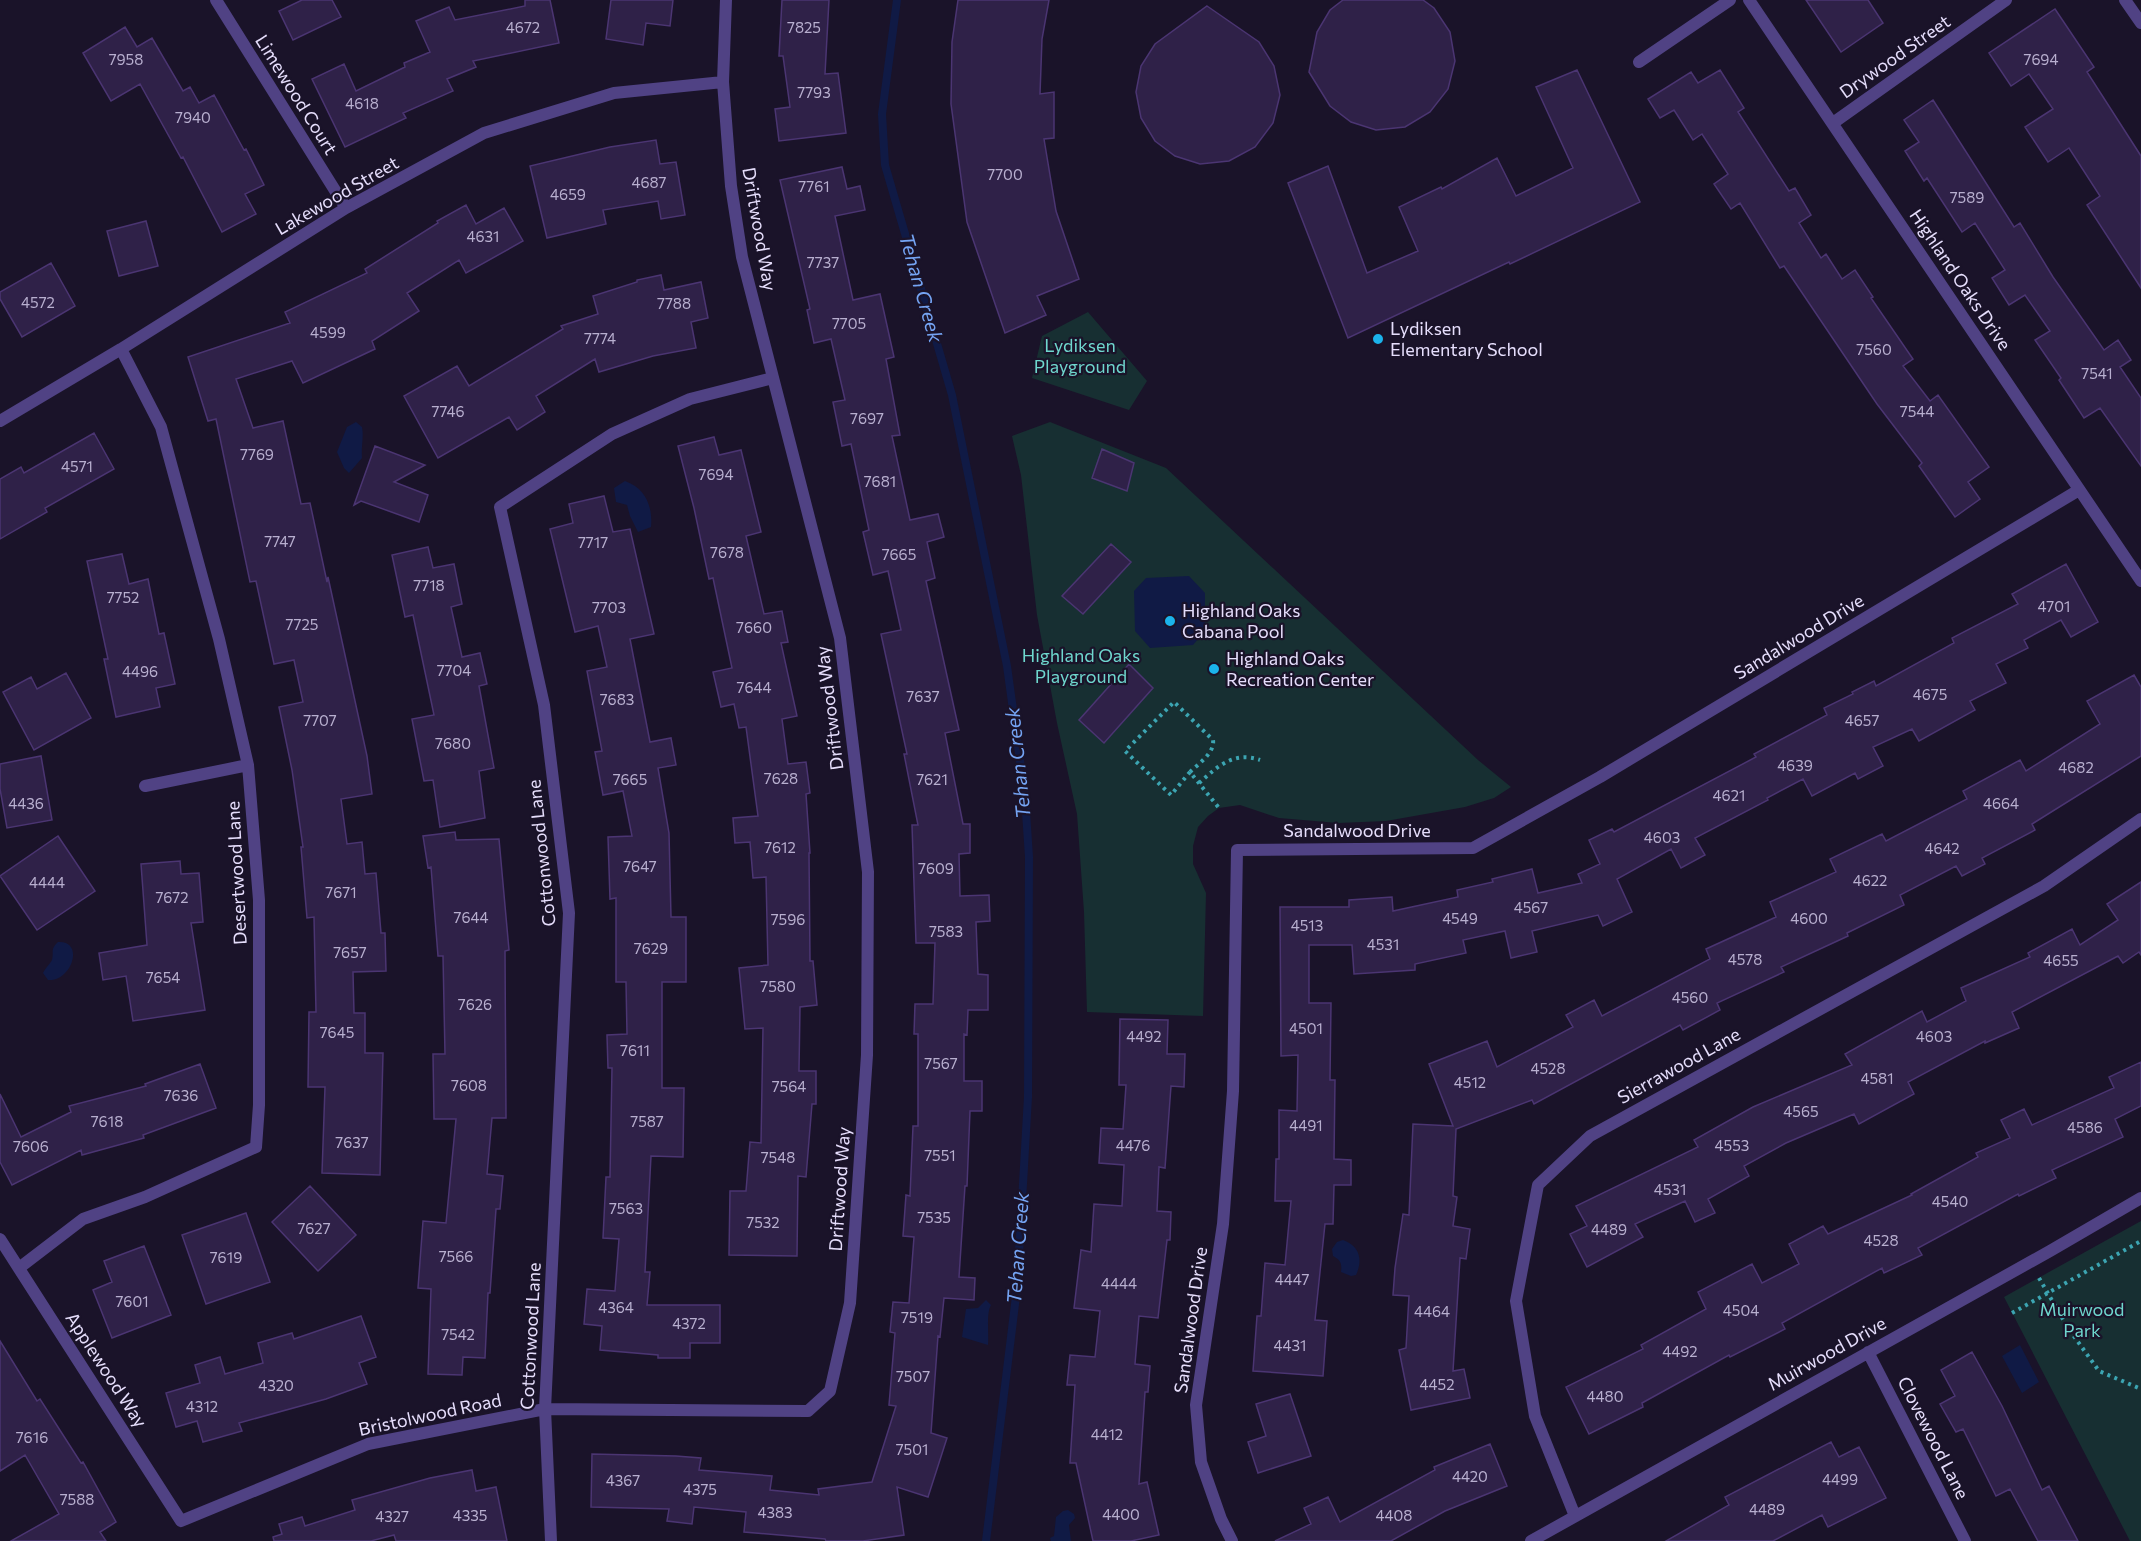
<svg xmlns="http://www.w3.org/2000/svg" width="2141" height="1541" font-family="Commissioner,sans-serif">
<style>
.green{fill:#172f32}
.water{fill:#101a45}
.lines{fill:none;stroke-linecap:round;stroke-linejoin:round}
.stream{stroke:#101a45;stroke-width:8}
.building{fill:#2f2148;stroke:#4b3572;stroke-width:1.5}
.path{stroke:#3ca5b2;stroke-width:4;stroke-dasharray:3 4.5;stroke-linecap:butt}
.service{stroke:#504284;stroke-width:12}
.minor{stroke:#504284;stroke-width:12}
.poi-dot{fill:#1bb3eb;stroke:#1a1329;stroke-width:2}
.labels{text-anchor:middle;stroke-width:4.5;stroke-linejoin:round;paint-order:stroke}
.number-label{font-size:15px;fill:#b8afcf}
.street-label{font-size:18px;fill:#e6defc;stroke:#1a1329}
.poi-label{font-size:18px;fill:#e6defc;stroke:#1a1329;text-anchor:start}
.park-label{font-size:18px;fill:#6fd7ce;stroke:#1a1329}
.water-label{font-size:20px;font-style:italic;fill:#75a4f3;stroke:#1a1329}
</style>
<rect width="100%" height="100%" fill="#1a1329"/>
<path class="green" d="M1088 312 1147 381 1129 410 1032 378 1042 336Z
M1050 422 1166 468 1478 760 1511 787 1494 798 1465 807 1386 821 1338 823 1279 818 1240 805 1219 808 1208 816 1198 827 1193 846V864L1206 893 1203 1016 1087 1012 1084 912 1077 814 1057 723 1037 615 1021 475 1012 436Z
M2141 1221V1541H2130L2004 1297Z"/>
<path class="water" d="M356 422 362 427C364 436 361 447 362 458L349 473 344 468 337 452 347 427Z
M625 481C645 488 653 506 651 527L638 532 630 516 627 505 616 502 614 488Z
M1189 576 1205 593V631L1193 645 1150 648 1135 631 1134 591 1146 578Z
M58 942C85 940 72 982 48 980L43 973C45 968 50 964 52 960 54 952 50 949 58 942Z
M1343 1240C1360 1246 1363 1260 1356 1275L1351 1276 1341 1272C1342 1264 1341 1260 1333 1256L1332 1249 1337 1242Z
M986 1300 991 1305C986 1314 989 1333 988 1345L962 1337 966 1309 978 1308Z
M2020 1345 2039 1382 2022 1393 2002 1356Z
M1068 1510 1074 1514 1075 1518 1069 1525 1071 1541H1051L1050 1538 1054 1536 1056 1517 1063 1511Z"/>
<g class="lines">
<path class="stream" d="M897 0 882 114 885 165 952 395 1007 666 1025 797 1029 857 1028 1097 1017 1288 986 1541"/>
</g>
<path class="building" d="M302 0H332L341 17 293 40 279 11Z
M525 0H550L559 43 473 61 476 67 447 79 453 91 403 113 406 118 345 147 312 79 344 64 356 91 405 67 404 63 430 52 416 21 449 7 455 20 525 6Z
M611 0H673L670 26 646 23 643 45 606 39Z
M782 0H829L825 74 838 73 846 133 779 141 775 109 790 107 783 56H779Z
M958 0H1049L1042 39 1040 94 1054 92V138L1044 139 1056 211 1079 279 1037 296 1046 315 1005 333 967 222 951 104 952 42Z
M1343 0H1423L1434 8 1450 32 1455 61 1448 89 1430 112 1405 127 1376 130 1351 122 1330 106 1309 72 1317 32 1330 10Z
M1806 0H1868L1883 23 1841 52Z
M1207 6 1259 42 1274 66 1280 95 1273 123 1255 147 1229 161 1200 164 1175 156 1155 141 1141 118 1136 92 1141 66 1155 44Z
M2055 9 2094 67 2087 72 2141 156V288L2087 205 2100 196 2069 148 2048 162 2025 127 2053 109 2029 74 2011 86 1989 53Z
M125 27 137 47 152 38 183 91 190 87 199 103 214 95 244 150 246 149 264 185 245 194 256 214 222 232 183 157 181 158 140 84 111 101 83 53Z
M1577 70 1640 202 1510 264 1509 262 1348 338 1288 183 1328 166 1367 273 1418 251 1399 207 1441 187 1442 189 1497 158 1516 196 1573 168 1536 87Z
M1720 70 1744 108 1738 112 1789 191 1795 188 1811 215 1799 223 1821 258 1826 254 1842 279 1855 270 1873 297 1871 298 1913 359 1903 366 1930 401 1938 395 1989 467 1968 482 1980 499 1955 517 1919 466 1922 463 1877 404 1784 266 1780 268 1740 203 1731 209 1714 184 1728 174 1702 134 1693 140 1674 110 1660 118 1648 99 1691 72 1698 83Z
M1933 100 2014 227 2020 223 2053 277 2104 350 2118 340 2131 360 2120 367 2141 398V466L2100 408 2084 418 2059 380 2061 378 2035 340 2050 331 2025 295 2009 305 1992 278 2005 270 1975 223 1962 232 1927 178 1924 181 1905 151 1919 142 1904 120Z
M656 140 660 164 676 162 685 215 661 219 658 201 603 210 606 224 547 238 530 166 610 147Z
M842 167 847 189 860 186 865 210 835 216 853 300 880 294 894 357 886 359 900 435 892 436 910 520 938 514 944 537 927 542 935 578 926 581 959 730 945 733 963 824H970V853L959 854 960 896 989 895 990 921 976 922 978 974 988 975V1010H968L967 1035 964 1034V1081H982V1111H970L967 1186H965L959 1277 975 1278 974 1300 944 1298 940 1337 938 1336 931 1433 947 1438 928 1497 897 1487 904 1535 863 1541H826L825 1539 744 1532 746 1512 694 1507 692 1524 667 1521 669 1509 591 1507 592 1454 676 1456 701 1458 699 1470 772 1476 770 1490 819 1495 818 1489 872 1482 896 1406 889 1405 895 1333 890 1332 893 1302 909 1303 914 1237 903 1236 906 1195 910 1196 913 1126H918V1034H914L915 1004H933L935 943H916L912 825H918L904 754H907L881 634 901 630 888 571 873 575 863 532 869 530 851 444 842 446 833 402 845 400 831 339 814 343 807 310 810 309 780 180Z
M466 205 476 224 504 208 523 241 466 273 459 260 407 293 419 311 372 341 375 349 303 383 292 361 236 379 253 428 283 421 301 504 310 503 327 582 328 577 367 756 372 794 341 799 347 844 362 842 365 874 376 873 381 933H385L386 971 353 972 354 1013H365V1053H383L380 1175 322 1173 325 1087H308L309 1012H316L314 917 307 918 301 847H303L292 770 279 707 303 702 294 660 274 664 256 581 250 582 216 419 208 421 188 357 290 323 285 312 367 273 365 269 438 223 437 221Z
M146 221 158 266 119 276 107 231Z
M51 263 75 306 22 337 0 299V292Z
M661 275 664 290 701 282 708 318 691 322 696 348 653 356 599 372 595 359 536 396 545 412 517 430 509 417 438 458 404 396 457 366 469 386 563 329 561 326 598 314 593 296 637 282V280Z
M94 433 114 469 45 508 47 512 0 539V479L21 467 24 473Z
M714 437 719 455 741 450 761 532 746 536 764 614 782 611 788 642 781 643 797 716 782 719 788 764 806 762 810 793 806 794 810 853H809L810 961H813L817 1005 800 1007 799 1071H816V1104H812L806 1177 798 1176 797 1256 729 1255 730 1191H746L750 1142 761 1143 763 1028 745 1029 739 968 768 965 766 877 753 878 750 842 735 843 733 818 758 816 746 727 739 728 734 704 721 707 713 672 732 668 713 578 709 579 694 508 678 446Z
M375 446 425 465 394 482 428 495 419 522 361 501 354 505Z
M1102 449 1134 463 1127 491 1092 478Z
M604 496 613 532 630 529 654 634 630 639 650 742 671 738 676 765 658 768 669 833 671 917H686V982H662V1088H684L683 1157 651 1156 645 1272H650L647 1305H720V1343H690V1358H658V1355L600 1350 602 1326 584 1324 587 1289 615 1291 619 1239 603 1238 606 1177H610L612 1068H608L607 1035 627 1034 626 982H616V898L610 899 608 837 632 836 623 791 603 795 595 752 602 751 587 671 607 667 598 626 575 632 550 529 573 523 569 504Z
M1111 544 1131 562 1083 614 1062 596Z
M428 547 433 568 454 564 462 604 451 607 462 657 480 653 487 684 479 686 494 768 479 771 485 818 440 827 433 780 424 781 412 719 434 715 413 615 405 617 392 555Z
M122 554 129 584 148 579 159 634 164 633 175 684 156 688 160 707 116 717 104 659H108L87 561Z
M2066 564 2098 622 2071 637 2061 620 2024 640 2028 648 1996 664 2006 683 1970 701 1975 710 1919 741 1912 729 1873 747 1883 766 1858 779 1855 773 1812 796 1803 779 1767 798 1768 800 1695 838 1705 855 1681 868 1671 849 1617 879 1632 912 1603 926 1598 915 1532 931 1537 952 1511 958 1505 931 1463 940 1466 953 1415 964V970L1354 974 1352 945H1309V1003H1331L1330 1080H1335L1334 1159 1351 1160V1185H1334L1333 1224H1325L1315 1320 1327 1321 1323 1376 1253 1371 1257 1316H1261L1265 1263 1285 1265 1291 1201H1275L1276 1159H1279V1110L1297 1111 1298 1055 1281 1056 1280 907H1349V900L1392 897 1393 911 1458 897 1457 890 1493 882 1492 879 1532 869 1538 893 1582 883 1578 874 1600 864 1589 840 1612 829 1614 832 1756 757 1754 754 1827 715 1824 708 1853 694 1852 692 1874 681 1876 686 1954 643 1952 638 2018 604 2012 594Z
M1129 664 1153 688 1104 743 1079 720Z
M66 673 91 718 34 750 3 692 31 677 37 689Z
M2134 675 2141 687V756L2032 824 2035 830 1982 858 1985 864 1962 876 1956 866 1900 895 1904 905 1847 933 1848 936 1781 967 1784 972 1717 1003 1720 1010 1683 1030 1680 1025 1534 1104 1532 1100 1456 1129 1453 1196 1457 1197 1453 1226 1470 1229 1466 1259 1460 1258 1453 1371 1464 1369 1470 1398 1411 1410 1399 1350 1406 1348 1409 1296 1393 1295 1395 1268 1403 1214 1409 1215 1413 1124 1453 1126 1429 1064 1487 1041 1497 1067 1573 1027 1566 1015 1594 1000 1602 1016 1710 959 1706 949 1776 917 1770 902 1836 872 1830 859 1882 834 1886 841 1967 799 1963 791 2020 760 2026 771 2100 724 2087 701Z
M41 756 52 820 7 828 0 789V764Z
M455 832 456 840 499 839 509 950 505 951 506 1118H492L487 1174 503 1176 500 1209H496L490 1293H488L485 1358 463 1357 462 1375 428 1374 431 1289 418 1288 423 1221 446 1223 456 1119H434L433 1054H445L443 956H438L431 867 428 868 423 836Z
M58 836 95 891 37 930 0 876Z
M180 861 181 874 199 873 203 922 191 923 205 1010 133 1021 126 976 103 980 99 953 147 945 141 864Z
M2141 882V955L2139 952 2123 963 2118 956 2012 1012 2019 1028 1985 1043V1041L1908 1082 1914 1094 1859 1124 1854 1114 1786 1143 1744 1166 1749 1176 1708 1199 1715 1213 1695 1222 1685 1201 1635 1224 1643 1237 1587 1267 1570 1234 1587 1226 1576 1206 1698 1147 1694 1140 1753 1107 1852 1065 1845 1054 1922 1011 1927 1022 1966 1001 1961 988 2030 957 2028 953 2072 929 2080 945 2118 920 2107 904Z
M1120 1019 1168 1020 1167 1054H1185L1184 1087 1171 1086 1165 1168 1159 1167 1157 1211 1171 1212 1170 1240H1167L1158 1318 1139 1316 1135 1364 1150 1366 1148 1392H1145L1139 1484 1147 1482 1159 1535 1131 1541H1093L1076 1463H1070L1075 1385H1067L1070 1355 1095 1357 1100 1311 1074 1308 1081 1250 1091 1252 1094 1204 1122 1206 1124 1165 1099 1163 1101 1128 1123 1129 1126 1085H1119Z
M2141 1062V1106L2115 1119 2123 1137 2052 1170 2056 1178 2019 1196 2018 1194 1918 1248 1922 1255 1884 1273 1882 1268 1782 1323 1785 1329 1730 1357 1729 1355 1642 1403 1643 1407 1589 1434 1566 1387 1643 1349 1641 1345 1706 1309 1698 1292 1752 1264 1762 1283 1799 1264 1789 1244 1823 1226 1828 1234 1912 1195 1911 1194 1978 1157 1976 1153 2010 1138 2001 1120 2024 1109 2032 1125 2114 1088 2109 1077Z
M200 1064 216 1108 143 1135 144 1138 82 1155 81 1150 12 1185 0 1162V1094L21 1137 71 1112 69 1106 146 1086 145 1084Z
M310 1186 356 1235 318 1271 272 1222Z
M246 1213 270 1282 206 1304 182 1235Z
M144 1246 171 1315 112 1338 93 1290 112 1282 104 1261Z
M361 1316 376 1357 359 1363 367 1384 326 1399 239 1423 242 1431 203 1442 197 1421 176 1427 166 1393 200 1383 195 1365 220 1357 225 1374 263 1363 258 1343 292 1333 294 1339Z
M0 1341 37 1401 40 1399 81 1463 83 1462 116 1522 100 1532 106 1541H11L59 1514 25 1455 0 1471Z
M1972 1352 2002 1406 2042 1490 2049 1486 2078 1541H2038L2010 1489 1996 1496 1963 1429 1956 1432 1940 1404 1955 1396 1941 1370Z
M1290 1394 1311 1456 1258 1473 1248 1442 1266 1436 1256 1404Z
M1831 1442 1839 1457 1859 1447 1886 1498 1828 1527 1822 1515 1773 1541H1666L1729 1505 1725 1497Z
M1490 1444 1507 1486 1445 1511 1391 1541H1275L1311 1524 1304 1508 1328 1497 1340 1522 1435 1470 1434 1467Z
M472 1470 476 1491 496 1487 507 1541H396L394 1535 371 1541H274L273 1537 282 1534 279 1524 302 1517 305 1526 355 1510 352 1500 430 1478Z"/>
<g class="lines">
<path class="path" d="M1190 772 1171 795 1125 751 1174 702 1213 740C1215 753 1198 764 1190 772L1219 808
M1199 783C1218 766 1234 751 1260 760
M2039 1278 2068 1328 2099 1371 2141 1389
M2012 1313 2141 1241"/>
<path class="service" d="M1639 62 1730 0"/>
<path class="minor" d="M216 0 346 208
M1749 0 2141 581
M2125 0 2141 23
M1833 123 2006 0
M0 421 121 349 346 208 484 133 614 93 723 82
M145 786 248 765
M0 1239 181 1521 368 1444 545 1409 808 1411 830 1391 850 1303 867 1055 868 872 840 638 742 257 731 186 723 82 726 0
M19 1268 83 1219 145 1197 256 1147 259 1105V900L248 765 219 639 161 427 121 349
M1868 1352 1965 1541
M1575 1516 1535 1416 1516 1301 1538 1185 1590 1136 2044 886 2141 819
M551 1541 545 1409 569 913 544 705 500 507 612 434 690 399 773 378
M1232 1541 1221 1519 1201 1462 1196 1405 1223 1224 1233 1091 1237 850 1473 848 1600 777 2079 490
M1531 1541 2050 1251 2141 1198"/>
</g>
<g class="poi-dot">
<circle cx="1378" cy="339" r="6"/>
<circle cx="1170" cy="621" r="6"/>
<circle cx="1214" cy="669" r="6"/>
</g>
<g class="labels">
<g class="number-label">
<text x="523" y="33">4672</text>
<text x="804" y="33">7825</text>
<text x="126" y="65">7958</text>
<text x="2041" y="65">7694</text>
<text x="814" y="98">7793</text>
<text x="362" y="109">4618</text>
<text x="193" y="123">7940</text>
<text x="1005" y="180">7700</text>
<text x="649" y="188">4687</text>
<text x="814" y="192">7761</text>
<text x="568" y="200">4659</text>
<text x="1967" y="203">7589</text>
<text x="483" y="242">4631</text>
<text x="823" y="268">7737</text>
<text x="38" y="308">4572</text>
<text x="674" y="309">7788</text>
<text x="849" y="329">7705</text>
<text x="328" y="338">4599</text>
<text x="600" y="344">7774</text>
<text x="1874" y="355">7560</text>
<text x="2097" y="379">7541</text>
<text x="448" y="417">7746</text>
<text x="1917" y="417">7544</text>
<text x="867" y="424">7697</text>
<text x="257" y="460">7769</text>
<text x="77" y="472">4571</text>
<text x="716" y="480">7694</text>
<text x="880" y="487">7681</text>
<text x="280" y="547">7747</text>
<text x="593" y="548">7717</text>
<text x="727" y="558">7678</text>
<text x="899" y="560">7665</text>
<text x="429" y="591">7718</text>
<text x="123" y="603">7752</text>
<text x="2054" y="612">4701</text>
<text x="609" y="613">7703</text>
<text x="302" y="630">7725</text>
<text x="754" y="633">7660</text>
<text x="454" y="676">7704</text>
<text x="140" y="677">4496</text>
<text x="754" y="693">7644</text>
<text x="1930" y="700">4675</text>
<text x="923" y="702">7637</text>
<text x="617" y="705">7683</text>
<text x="320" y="726">7707</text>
<text x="1862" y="726">4657</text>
<text x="453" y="749">7680</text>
<text x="1795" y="771">4639</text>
<text x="2076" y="773">4682</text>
<text x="781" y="784">7628</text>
<text x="630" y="785">7665</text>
<text x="932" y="785">7621</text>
<text x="1729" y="801">4621</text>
<text x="26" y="809">4436</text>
<text x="2001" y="809">4664</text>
<text x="1662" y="843">4603</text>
<text x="780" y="853">7612</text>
<text x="1942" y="854">4642</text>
<text x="640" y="872">7647</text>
<text x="936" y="874">7609</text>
<text x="1870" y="886">4622</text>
<text x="47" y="888">4444</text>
<text x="341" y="898">7671</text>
<text x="172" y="903">7672</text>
<text x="1531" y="913">4567</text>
<text x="471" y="923">7644</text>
<text x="1460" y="924">4549</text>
<text x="1809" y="924">4600</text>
<text x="788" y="925">7596</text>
<text x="1307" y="931">4513</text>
<text x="946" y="937">7583</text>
<text x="1383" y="950">4531</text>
<text x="651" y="954">7629</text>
<text x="350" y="958">7657</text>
<text x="1745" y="965">4578</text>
<text x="2061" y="966">4655</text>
<text x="163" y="983">7654</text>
<text x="778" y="992">7580</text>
<text x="1690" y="1003">4560</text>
<text x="475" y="1010">7626</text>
<text x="1306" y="1034">4501</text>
<text x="337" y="1038">7645</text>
<text x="1144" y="1042">4492</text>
<text x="1934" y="1042">4603</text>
<text x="635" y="1056">7611</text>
<text x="941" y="1069">7567</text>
<text x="1548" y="1074">4528</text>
<text x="1877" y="1084">4581</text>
<text x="1470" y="1088">4512</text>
<text x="469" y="1091">7608</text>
<text x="789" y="1092">7564</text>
<text x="181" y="1101">7636</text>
<text x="1801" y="1117">4565</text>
<text x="107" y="1127">7618</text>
<text x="647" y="1127">7587</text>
<text x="1306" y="1131">4491</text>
<text x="2085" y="1133">4586</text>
<text x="352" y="1148">7637</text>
<text x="1133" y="1151">4476</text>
<text x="1732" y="1151">4553</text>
<text x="31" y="1152">7606</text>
<text x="940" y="1161">7551</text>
<text x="778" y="1163">7548</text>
<text x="1670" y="1195">4531</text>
<text x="1950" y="1207">4540</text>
<text x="626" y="1214">7563</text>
<text x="934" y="1223">7535</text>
<text x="763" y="1228">7532</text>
<text x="314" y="1234">7627</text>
<text x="1609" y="1235">4489</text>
<text x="1881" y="1246">4528</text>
<text x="456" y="1262">7566</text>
<text x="226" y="1263">7619</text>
<text x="1292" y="1285">4447</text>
<text x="1119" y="1289">4444</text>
<text x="132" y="1307">7601</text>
<text x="616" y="1313">4364</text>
<text x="1741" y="1316">4504</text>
<text x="1432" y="1317">4464</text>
<text x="917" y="1323">7519</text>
<text x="689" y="1329">4372</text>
<text x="458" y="1340">7542</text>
<text x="1290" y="1351">4431</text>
<text x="1680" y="1357">4492</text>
<text x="913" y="1382">7507</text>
<text x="1437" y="1390">4452</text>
<text x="276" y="1391">4320</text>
<text x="1605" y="1402">4480</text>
<text x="202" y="1412">4312</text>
<text x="1107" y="1440">4412</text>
<text x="32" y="1443">7616</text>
<text x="912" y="1455">7501</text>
<text x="1470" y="1482">4420</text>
<text x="1840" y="1485">4499</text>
<text x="623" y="1486">4367</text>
<text x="700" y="1495">4375</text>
<text x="77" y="1505">7588</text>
<text x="1767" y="1515">4489</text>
<text x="775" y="1518">4383</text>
<text x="1121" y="1520">4400</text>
<text x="470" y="1521">4335</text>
<text x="1394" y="1521">4408</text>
<text x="392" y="1522">4327</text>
</g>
<g class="street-label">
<text transform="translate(1895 57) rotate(-35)" y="6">Drywood Street</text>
<text transform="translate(296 95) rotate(58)" y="6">Limewood Court</text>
<text transform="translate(337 196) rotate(-30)" y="6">Lakewood Street</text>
<text transform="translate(759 229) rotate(80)" y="6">Driftwood Way</text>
<text transform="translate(1960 280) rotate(56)" y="6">Highland Oaks Drive</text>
<text transform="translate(1799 637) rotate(-31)" y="6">Sandalwood Drive</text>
<text transform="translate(830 708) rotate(-97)" y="6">Driftwood Way</text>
<text x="1357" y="837">Sandalwood Drive</text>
<text transform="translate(542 853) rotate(-96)" y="6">Cottonwood Lane</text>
<text transform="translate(237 873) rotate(-93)" y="6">Desertwood Lane</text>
<text transform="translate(1679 1066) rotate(-29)" y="6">Sierrawood Lane</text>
<text transform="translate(840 1189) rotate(-86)" y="6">Driftwood Way</text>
<text transform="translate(1191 1320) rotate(-82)" y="6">Sandalwood Drive</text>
<text transform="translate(531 1336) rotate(-87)" y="6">Cottonwood Lane</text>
<text transform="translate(1827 1354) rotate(-29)" y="6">Muirwood Drive</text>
<text transform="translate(106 1370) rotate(57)" y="6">Applewood Way</text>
<text transform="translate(430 1415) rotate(-12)" y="6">Bristolwood Road</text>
<text transform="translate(1933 1438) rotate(63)" y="6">Clovewood Lane</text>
</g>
<g class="poi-label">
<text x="1390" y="335">Lydiksen<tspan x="1390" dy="21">Elementary School</tspan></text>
<text x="1182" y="617">Highland Oaks<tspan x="1182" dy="21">Cabana Pool</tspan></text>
<text x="1226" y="665">Highland Oaks<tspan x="1226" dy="21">Recreation Center</tspan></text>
</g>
<g class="park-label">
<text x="1080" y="352">Lydiksen<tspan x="1080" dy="21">Playground</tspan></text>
<text x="1081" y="662">Highland Oaks<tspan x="1081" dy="21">Playground</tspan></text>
<text x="2082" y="1316">Muirwood<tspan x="2082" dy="21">Park</tspan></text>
</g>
<g class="water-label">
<text transform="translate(921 288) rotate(74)" y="7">Tehan Creek</text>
<text transform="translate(1018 763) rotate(-96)" y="7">Tehan Creek</text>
<text transform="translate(1018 1248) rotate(-86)" y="7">Tehan Creek</text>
</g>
</g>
</svg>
